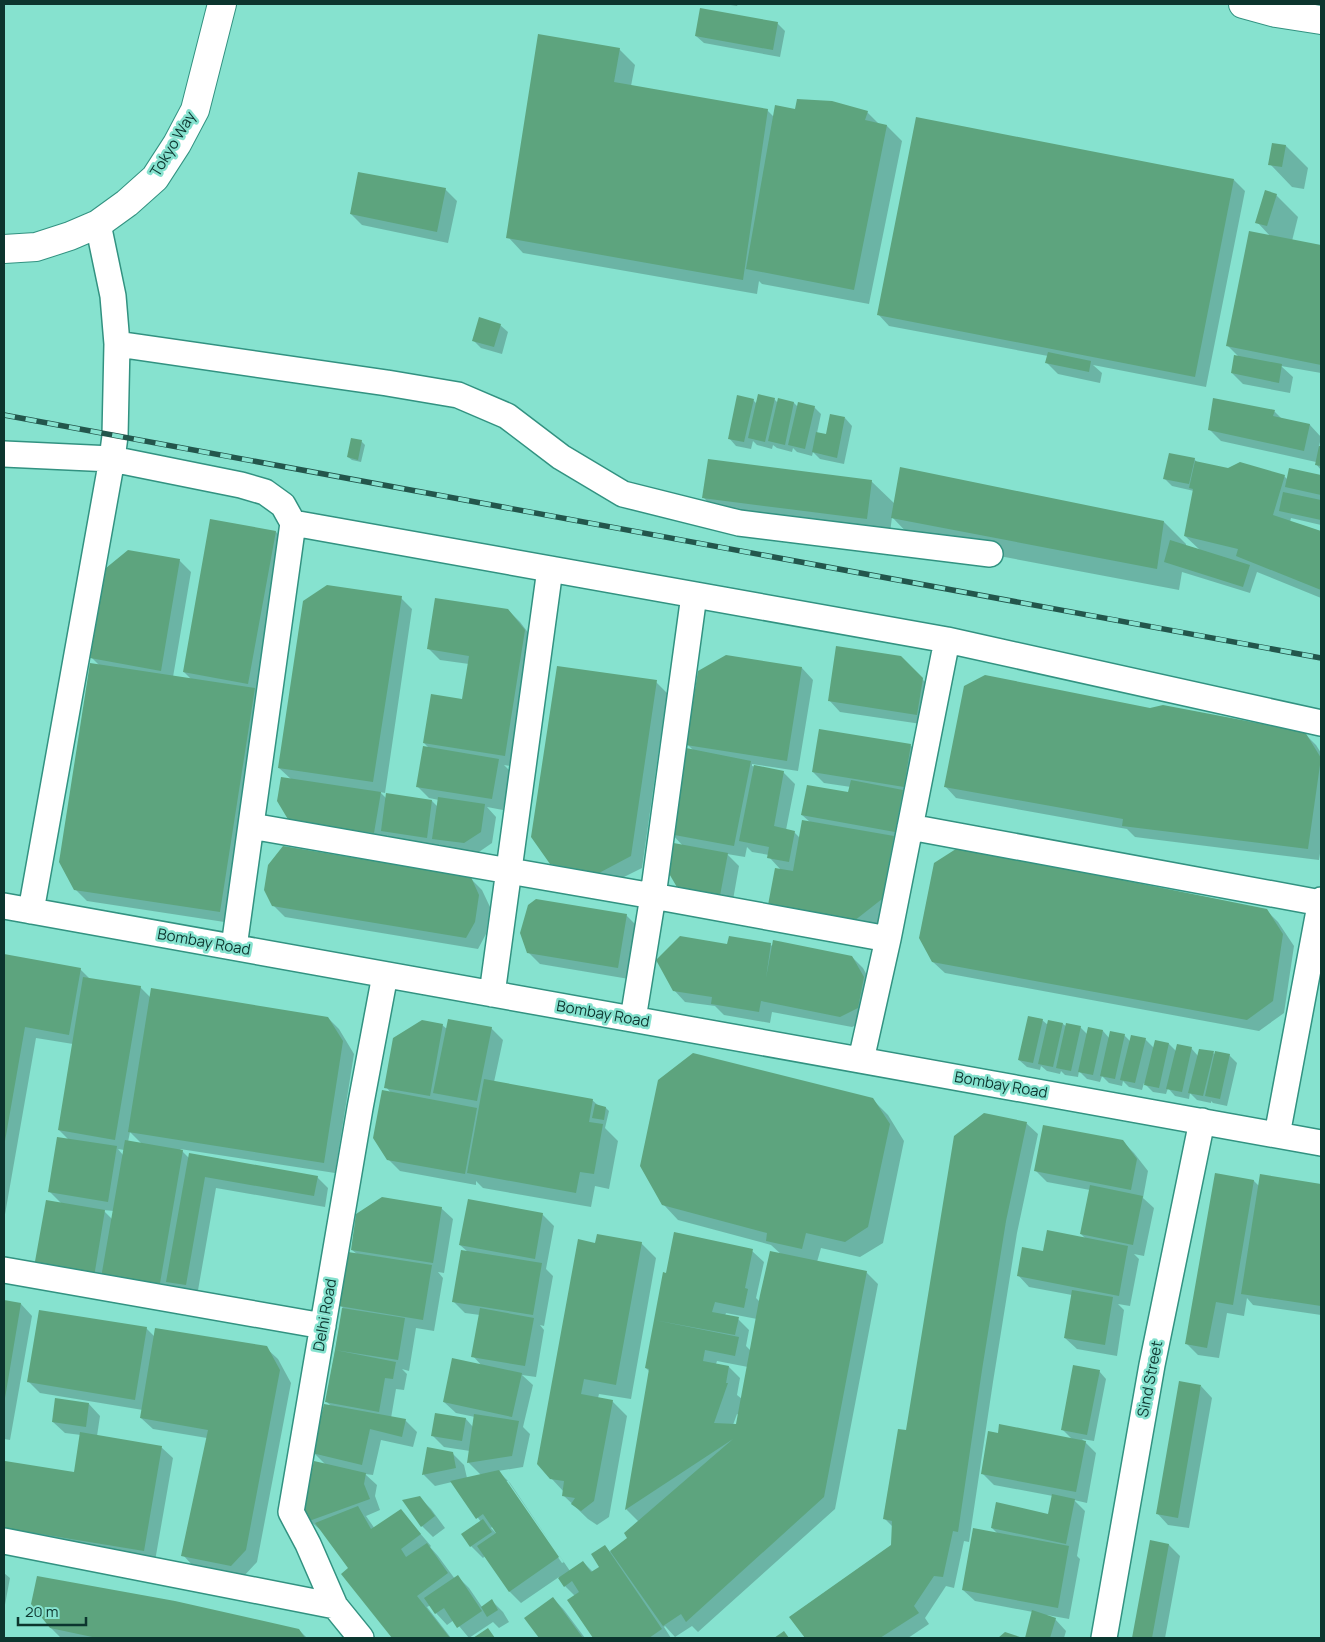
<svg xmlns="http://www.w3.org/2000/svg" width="1325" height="1642" font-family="Manrope,sans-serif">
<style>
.shadow{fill:#0003;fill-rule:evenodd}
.building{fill:#5da47e}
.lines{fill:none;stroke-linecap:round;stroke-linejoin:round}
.minor-casing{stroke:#329281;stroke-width:28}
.major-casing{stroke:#329281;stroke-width:30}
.minor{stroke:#fff;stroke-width:25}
.major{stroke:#fff;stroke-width:28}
.rail-casing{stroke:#23564c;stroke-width:5.5}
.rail{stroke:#86e2cf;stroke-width:4;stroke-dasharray:11;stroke-linecap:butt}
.labels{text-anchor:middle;stroke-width:5;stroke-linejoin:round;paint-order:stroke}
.street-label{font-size:15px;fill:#0c352e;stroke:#86e2cf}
</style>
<rect width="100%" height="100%" fill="#86e2cf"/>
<path class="shadow" d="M724 4H738L737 6Z
M777 23 785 31 780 57 704 43 696 36Z
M619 49 635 65 631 86 767 110 774 117 796 111 867 112 879 124 887 126 902 141 869 304 762 284 759 281 757 294 523 253 508 237Z
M1273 144 1286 146 1308 168 1304 189 1292 187 1270 164Z
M1234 180 1245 191 1206 387 1093 365 1102 373 1100 383 1058 374 1047 363 1048 356 889 326 878 314Z
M445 189 457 201 448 243 362 225 351 214Z
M1276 195 1298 217 1292 241 1321 246V373L1281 366 1293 377 1290 393 1243 384 1232 373 1239 357 1228 346 1271 237 1257 222Z
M500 325 508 332 502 354 481 348 474 341Z
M774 399 778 403H794L798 407H814L821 414 817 433 827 435 845 418 852 426 844 464 820 459 813 452 812 456 797 452 793 448 792 452 777 448 773 445 772 449 757 445 753 441 751 449 736 446 729 438 753 400 757 404Z
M1274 411 1282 419 1310 425 1321 437 1319 447H1321V470L1316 464V462L1221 441 1209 429Z
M361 441 365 445 361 462 352 460 348 457Z
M1194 459 1198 463 1229 469 1284 476 1288 480 1290 470 1321 477V525L1291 518 1290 522 1321 532V598L1257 572 1250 593 1182 572 1179 590 914 540 892 517 889 541 726 520 704 498 871 481 895 504 1164 522 1186 544V546L1200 550 1185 536 1194 491 1172 486 1164 478Z
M211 521 276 532 287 544 231 923 87 901 75 889 100 666 92 658 179 560 191 572 173 677 192 680 184 672Z
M401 598 412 609 385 793 380 792 387 799 432 801 438 807 439 800 429 798 418 787 430 749 424 743 464 700 469 664 440 660 428 648 508 610 520 622 536 643 516 767 504 765 510 771 503 810 487 807 496 817 492 843 476 854 444 850 439 844 438 849 393 842 387 835 386 844 302 832 292 780 279 768Z
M900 657 934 691 928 725 840 712 829 700Z
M802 668 813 680 798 771 752 764V766L783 772 795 784 786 830 794 832 800 838 810 822 802 815 849 794 851 787 824 783 813 772 910 745 922 756 893 911 866 932 781 870 769 857V855L752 852 747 847 745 857 727 854 739 866 731 911 683 846 671 833 694 751 687 744Z
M656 682 667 693 642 868 610 884 563 875 551 863Z
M1150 709 1304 733 1316 745 1321 753V847L1319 860 1135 837 1127 829 956 798 945 786Z
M470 878 482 890 490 907 486 934 478 949 285 917 273 905Z
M1266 910 1278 922 1294 946 1284 1013 1259 1031 945 973 933 962Z
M626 915 638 927 629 979 540 964 528 952Z
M770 944 773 947 852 957 863 968 875 990 869 1019 852 1027 772 1012 770 1023 724 1015 715 1006 685 1002 674 990 729 945Z
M4 956 80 969 91 980 140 987 151 998 328 1018 339 1029 354 1054 335 1173 180 1149 189 1158 317 1177 328 1188 325 1207 216 1188 197 1296 47 1278 62 1204 49 1191 69 1140 59 1130 73 1044 36 1038 4 1220ZM130 1132 142 1144 128 1142ZM118 1149 124 1150 123 1155ZM103 1210 114 1211 112 1219Z
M1042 1020 1048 1025 1063 1024 1067 1027H1080L1088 1035 1103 1031 1110 1039 1124 1035 1131 1042 1145 1039 1154 1048 1169 1044 1177 1052 1191 1048 1198 1056 1213 1053 1216 1055H1229L1237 1063 1227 1106 1213 1103 1211 1101V1103L1197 1100 1190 1093 1189 1099 1175 1096 1168 1088 1166 1094 1153 1092 1144 1083 1142 1090 1129 1087 1123 1081 1122 1086 1109 1083 1102 1076 1100 1082 1087 1079 1079 1071 1078 1077 1065 1075 1061 1071 1060 1074 1047 1071 1041 1066 1040 1070 1027 1067 1019 1060Z
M442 1025 447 1029 491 1028 503 1040 494 1082 592 1100 599 1106 606 1108 609 1111 605 1128 618 1141 609 1189 595 1186 591 1207 483 1188 476 1181V1185L400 1171 388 1159 392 1094 386 1087Z
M873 1100 888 1115 904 1141 883 1243 860 1257 821 1248 817 1262 866 1272 878 1284 835 1509 698 1632 692 1626 675 1637 665 1626 664 1627 671 1638H595L569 1600 575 1596 565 1586 559 1577 521 1603 510 1592 485 1556 483 1558 471 1546 463 1534 481 1522 452 1482 435 1486 424 1475 428 1449 452 1453 464 1465 467 1478 481 1475 469 1463 470 1451 444 1447 433 1436 436 1414 466 1419 473 1427 475 1417 456 1413 444 1402 482 1366 473 1356 480 1315 465 1313 453 1301 468 1252 460 1245 542 1214 554 1226 546 1269 553 1276 544 1326 540 1325 544 1330 536 1377 522 1375 533 1385 523 1427 530 1434 523 1467 498 1471 510 1483 570 1571 583 1562 593 1572 601 1567 605 1546 610 1552 628 1538 639 1522 626 1509 650 1372 646 1368 664 1274 752 1251 764 1262 756 1298 760 1302 782 1255 771 1245 678 1220 663 1204ZM726 1313 757 1319 751 1351 746 1346 749 1330 738 1319 725 1316ZM717 1361 748 1367 742 1399 737 1395 740 1378 729 1367 716 1364ZM737 1414 739 1415 737 1426 733 1425ZM505 1481H508L564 1562 562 1563ZM493 1526 497 1534 491 1528Z
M1026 1123 1038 1134 1017 1233 993 1382 969 1542 964 1541 954 1588 946 1586 925 1618 929 1624 908 1638H806L790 1617 892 1545 893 1527 884 1518 907 1432Z
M1122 1141 1134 1153 1148 1171 1143 1198 1154 1208 1144 1256 1134 1254 1139 1259 1130 1306 1118 1304 1124 1310 1117 1356 1077 1349 1065 1338 1072 1295 1029 1287 1018 1275 1044 1252 1086 1239 1081 1234 1090 1190 1047 1182 1035 1170Z
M1216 1175 1254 1181 1259 1186 1261 1176 1321 1186V1315L1253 1305 1247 1298 1244 1316 1227 1313 1219 1358 1198 1355 1186 1343Z
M441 1208 453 1219 444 1273 438 1272 443 1278 434 1331 416 1328 409 1371 402 1369 407 1374 404 1390 396 1389 391 1418 405 1420 417 1432 413 1447 381 1440 373 1475 365 1474 377 1485 375 1496 380 1510 366 1516 375 1529 400 1510 431 1546 430 1547 438 1556 455 1579 458 1577 469 1588 482 1607 492 1601 503 1612 509 1622 499 1628 493 1622 469 1638 454 1620 447 1625 436 1613 431 1605 427 1607 451 1638H394L343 1574 350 1568 323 1532 310 1521 304 1511 326 1465 314 1453 332 1407 326 1401 343 1308 341 1306 357 1254 352 1250Z
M641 1243 656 1258 631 1399 599 1394 598 1398 612 1401 627 1416 609 1517 597 1525 588 1519 564 1496V1492L551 1478 596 1244Z
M4 1301 21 1304 32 1316 10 1440 4 1439Z
M146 1328 155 1337 266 1348 278 1359 291 1383 257 1562 243 1577 194 1567 183 1555 207 1438 153 1429 141 1418 143 1410 40 1393 28 1381Z
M1099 1371 1106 1379 1094 1441 1082 1439 1096 1453 1087 1503 1074 1500 1085 1511 1077 1556 1080 1559 1069 1619 1047 1615 1046 1616 1055 1619 1066 1631 1064 1638H1026L1033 1612 975 1601 963 1590 998 1534 992 1528 1049 1515 1053 1496 994 1485 982 1473 1073 1440 1062 1429Z
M1201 1386 1212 1398 1189 1528 1168 1525 1157 1513Z
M89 1404 100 1416 97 1436 161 1447 173 1458 155 1561 4 1534V1476L6 1462 75 1474 81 1435 65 1433 53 1422Z
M419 1497 431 1509 445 1528 433 1537 422 1526Z
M1151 1542 1169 1545 1180 1556 1165 1638H1133Z
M4 1573 10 1578 4 1610Z
M553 1598 564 1610 585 1638H540L526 1618Z
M51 1628 299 1630 307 1638H61Z"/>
<path class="building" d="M700 8 778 22 773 50 695 36Z
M538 34 620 48 614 82 768 109 743 280 506 238Z
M797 99 832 101 868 111 865 120 887 125 854 290 746 269 775 105 795 109Z
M916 117 1234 179 1195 377 877 315Z
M1272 143 1286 145 1282 167 1268 165Z
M358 172 446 188 437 232 350 214Z
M1265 190 1277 194 1267 226 1255 223Z
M1249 231 1321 245V365L1226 346Z
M479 317 501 324 494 347 472 341Z
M1048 352 1091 361 1089 372 1045 363Z
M1234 355 1282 364 1279 383 1231 373Z
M758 394 775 398 765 442 748 438Z
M737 395 754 399 744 442 728 439Z
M778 398 794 402 785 445 768 441Z
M1213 398 1275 410 1273 416 1310 424 1304 451 1208 430Z
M798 402 815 406 805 449 788 445Z
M830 414 845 417 837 458 812 452 816 432 826 434Z
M351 438 362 440 358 460 347 457Z
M1319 446H1321V466L1315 465Z
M1169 453 1195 458 1189 484 1163 479Z
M708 459 872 480 867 519 702 498Z
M1195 461 1228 468 1240 462 1285 475 1273 515 1321 531V590L1236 556 1238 549 1184 536 1193 489 1189 488Z
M900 467 1164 521 1157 569 891 518Z
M1289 468 1321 475V495L1285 487Z
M1283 492 1321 500V520L1279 511Z
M210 519 276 531 248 684 183 672Z
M1170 540 1250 565 1243 587 1164 562Z
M128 550 180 559 161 671 90 658 106 568Z
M327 585 402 596 373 782 278 768 303 601Z
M435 598 508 609 525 630 505 756 423 743 431 694 462 699 469 656 427 649Z
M836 646 901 656 923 678 917 715 828 701Z
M726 655 802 667 787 761 686 745 698 671Z
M90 663 255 688 220 912 74 890 59 862Z
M557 666 657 680 631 856 599 873 550 864 531 837Z
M985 675 1150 708 1163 705 1305 732 1321 758 1308 849 1122 826 1123 819 944 787 964 686Z
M819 729 911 744 904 787 812 772Z
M423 746 499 759 492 799 416 787Z
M686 748 751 761 734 846 669 834Z
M754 765 784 771 774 826 795 831 789 862 767 858 769 847 739 841Z
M281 777 381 792 374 833 289 821 277 801Z
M851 780 903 790 895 832 801 815 807 785 848 792Z
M386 793 432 800 427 838 381 831Z
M438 797 485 804 481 832 464 843 432 839Z
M802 820 894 836 882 899 854 921 768 905 775 868 793 871Z
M668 842 728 853 719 901 681 894 664 865Z
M283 846 471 877 479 895 475 922 466 938 272 906 264 890 268 865Z
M959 847 1267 909 1283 934 1273 1001 1247 1020 932 962 919 938 934 863Z
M536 899 627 914 618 968 527 953 520 933 528 905Z
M680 936 727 944 729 936 771 943 766 978 773 940 852 956 864 977 858 1008 840 1017 761 1001 759 1012 711 1004 712 997 673 991 656 960Z
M4 954 81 968 69 1035 25 1027 5 1141Z
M83 977 141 986 115 1140 58 1130Z
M151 988 328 1017 343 1041 324 1163 128 1132Z
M1028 1016 1043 1019 1033 1063 1018 1060Z
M448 1019 492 1027 477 1101 433 1093Z
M422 1020 443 1024 430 1096 384 1088 393 1038Z
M1048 1020 1063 1023 1053 1067 1038 1064Z
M1066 1023 1081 1026 1071 1071 1056 1068Z
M1088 1027 1103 1030 1093 1075 1078 1072Z
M1110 1031 1125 1034 1115 1079 1100 1076Z
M1131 1035 1146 1038 1135 1083 1120 1080Z
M1155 1040 1169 1043 1159 1088 1144 1085Z
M1177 1044 1192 1047 1182 1092 1166 1089Z
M1199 1049 1214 1051 1203 1096 1188 1093Z
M1215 1051 1230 1054 1220 1099 1205 1096Z
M693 1053 873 1098 890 1124 868 1227 845 1242 806 1233 802 1249 766 1241 767 1233 662 1205 640 1166 658 1080Z
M484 1079 593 1099 589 1122 603 1124 594 1174 580 1172 576 1193 467 1173Z
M382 1090 477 1108 465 1174 387 1160 373 1138Z
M595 1104 606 1107 604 1120 592 1118Z
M984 1113 1027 1122 1006 1221 982 1370 958 1532 953 1531 943 1577 934 1576 914 1606 919 1613 880 1638H805L789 1617 891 1545 892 1521 883 1519 898 1429 906 1430 954 1136Z
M1043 1125 1123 1140 1137 1159 1131 1190 1034 1171Z
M57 1137 117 1146 108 1202 48 1192Z
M125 1140 183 1150 159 1289 101 1278Z
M189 1153 318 1176 314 1196 205 1177 186 1285 166 1282Z
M1215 1173 1254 1180 1233 1305 1216 1302 1207 1348 1185 1344Z
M1260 1174 1321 1184V1306L1241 1294Z
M1090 1185 1143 1196 1133 1245 1080 1234Z
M382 1197 442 1207 433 1263 351 1250 356 1214Z
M468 1199 543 1213 535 1259 459 1245Z
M46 1200 105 1210 94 1277 34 1267Z
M1047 1230 1128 1246 1119 1296 1017 1276 1022 1247 1043 1251Z
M674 1232 753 1249 745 1288 748 1289 744 1308 715 1302 712 1312 739 1317 735 1335 654 1320 663 1272 666 1273Z
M597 1234 642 1242 616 1385 584 1379 581 1394 613 1400 594 1501 581 1511 571 1504 575 1498 562 1496 564 1481 550 1479 537 1464 578 1239 595 1243Z
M461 1250 542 1263 533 1315 452 1302Z
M770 1251 867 1271 824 1497 686 1622 681 1614 663 1626 610 1551 627 1538 624 1533 733 1439 625 1510 649 1369 645 1368 654 1320 739 1337 735 1356 705 1350 703 1361 729 1366 726 1383H728L714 1423 736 1424 760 1295Z
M348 1252 432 1265 423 1320 339 1306Z
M1072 1290 1113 1297 1105 1345 1064 1338Z
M4 1300 21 1303 5 1398H4Z
M342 1308 405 1318 398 1360 335 1350Z
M480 1308 534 1318 525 1366 471 1357Z
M39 1310 147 1327 135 1400 27 1382Z
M155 1328 267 1346 280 1370 246 1550 231 1566 181 1556 208 1430 140 1418Z
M335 1350 396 1362 393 1379 385 1378 379 1412 325 1402Z
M452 1358 522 1373 512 1417 443 1402Z
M1073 1365 1100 1370 1087 1435 1061 1430Z
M1179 1381 1201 1385 1178 1518 1156 1514Z
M55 1398 89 1403 86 1427 52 1422Z
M324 1404 406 1419 402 1437 370 1429 362 1465 312 1453Z
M435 1413 466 1418 462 1441 431 1436Z
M474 1414 519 1421 512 1456 467 1463Z
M999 1424 1086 1441 1076 1492 981 1474 988 1431 998 1433Z
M80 1432 162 1446 144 1551 4 1528V1469L5 1461 74 1472Z
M427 1447 453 1452 456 1468 422 1475Z
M314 1461 366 1473 364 1484 370 1499 309 1521 302 1511Z
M499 1470 559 1557 509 1592 477 1546 496 1533 483 1514 476 1519 450 1481Z
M1052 1494 1075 1499 1066 1544 991 1528 996 1502 1048 1514Z
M420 1496 435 1516 421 1527 402 1500Z
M358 1506 371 1529 401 1509 421 1534 401 1549 406 1557 427 1543 448 1573 417 1596 450 1638H392L341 1574 348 1568 315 1523Z
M483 1519 492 1532 470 1547 461 1534Z
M973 1528 1069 1546 1058 1608 962 1590Z
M1150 1540 1169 1544 1152 1638H1132Z
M605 1545 662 1629 649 1638H593L567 1600 579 1592 572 1581 564 1587 558 1578 583 1561 591 1572 599 1567 591 1554Z
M458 1575 482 1611 457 1628 444 1608 435 1614 424 1598Z
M37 1576 175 1601 299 1629 305 1638H97L50 1628 31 1604Z
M553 1597 583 1638H539L524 1618Z
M492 1599 498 1610 487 1617 481 1607Z
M1032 1610 1056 1618 1050 1638H1025Z
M488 1628 495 1638H473Z
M784 1631 789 1638H774Z
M1005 1632 1023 1638H998Z"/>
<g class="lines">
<g class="minor-casing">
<path id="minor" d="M117 344 387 383 458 395 507 416 561 457 623 494 739 523 990 554
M4 454 112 459 241 485 265 492 283 505 293 523
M251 826 653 896 694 595
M910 827 1321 903
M4 906 1321 1143
M31 911 112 459 115 436 117 344 113 296 98 224
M234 947 293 523 947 640 1321 723
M492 994 550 569
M633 1019 653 896 888 939
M861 1060 888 939 947 640
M1277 1135 1321 900
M4 1270 323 1326
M4 1541 335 1606
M361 1638 335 1606 308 1544 291 1512 360 1108 385 975
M1104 1638 1152 1365 1202 1121"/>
</g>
<g class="major-casing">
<path id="major" d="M1243 4 1276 13 1321 20
M4 249 36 247 70 236 98 224 127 203 155 178 177 144 195 110 222 4"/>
</g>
<use href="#minor" class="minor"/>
<use href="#major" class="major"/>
<g class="rail-casing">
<path id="rail" d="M4 415 1321 658"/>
</g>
<use href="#rail" class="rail"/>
</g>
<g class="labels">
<g class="street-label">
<text transform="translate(173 144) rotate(-59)" y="5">Tokyo Way</text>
<text transform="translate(204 942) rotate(10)" y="5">Bombay Road</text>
<text transform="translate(603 1014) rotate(10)" y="5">Bombay Road</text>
<text transform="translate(1001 1085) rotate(10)" y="5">Bombay Road</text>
<text transform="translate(325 1315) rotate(-80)" y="5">Delhi Road</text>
<text transform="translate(1150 1379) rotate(-79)" y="5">Sind Street</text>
</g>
</g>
<rect width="1325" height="1642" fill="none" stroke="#0c352e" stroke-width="10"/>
<path d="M18 1617v8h68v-8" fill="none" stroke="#0c352e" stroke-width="2.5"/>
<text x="25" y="1617" font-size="15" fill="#0c352e" stroke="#86e2cf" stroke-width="4" paint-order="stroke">20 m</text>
</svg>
